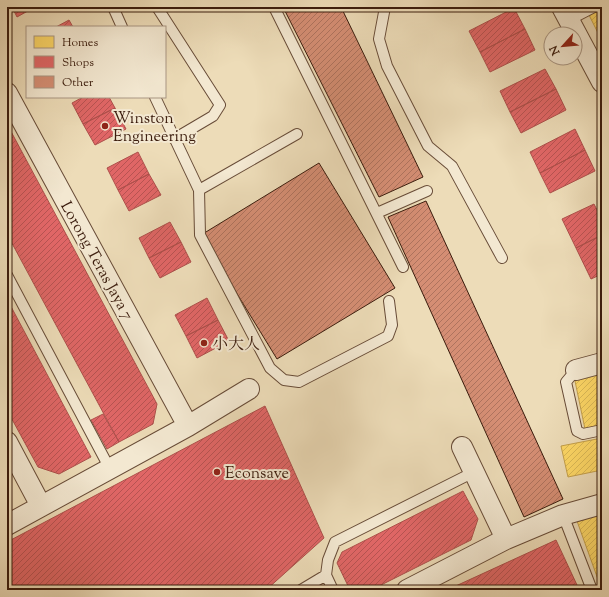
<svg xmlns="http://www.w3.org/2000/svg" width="609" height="597" font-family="'Sorts Mill Goudy','Noto Serif SC',serif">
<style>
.homes{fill:url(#homes-hatch);stroke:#c4a04b}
.shops{fill:url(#shops-hatch);stroke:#ae504b}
.building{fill:url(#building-hatch);stroke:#3b1c0d}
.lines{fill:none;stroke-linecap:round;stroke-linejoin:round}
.service-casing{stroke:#684c38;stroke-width:12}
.minor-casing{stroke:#684c38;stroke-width:22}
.service{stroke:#f3e8d1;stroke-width:10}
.minor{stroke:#f3e8d1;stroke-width:20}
.poi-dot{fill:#8f2418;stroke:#f3e8d1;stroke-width:1.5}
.labels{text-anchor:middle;stroke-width:4;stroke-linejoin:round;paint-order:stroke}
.poi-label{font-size:16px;fill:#3b1c0d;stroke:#f3e8d1;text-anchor:start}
.street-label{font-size:16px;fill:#3b1c0d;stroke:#f3e8d1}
</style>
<defs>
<pattern id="homes-hatch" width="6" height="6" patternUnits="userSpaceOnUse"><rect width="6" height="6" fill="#ffd966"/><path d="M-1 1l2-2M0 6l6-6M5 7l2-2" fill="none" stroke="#dbba57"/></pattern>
<pattern id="shops-hatch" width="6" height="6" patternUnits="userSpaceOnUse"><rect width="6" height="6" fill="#e06666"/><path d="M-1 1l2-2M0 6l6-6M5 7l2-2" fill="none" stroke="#b75352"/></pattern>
<pattern id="building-hatch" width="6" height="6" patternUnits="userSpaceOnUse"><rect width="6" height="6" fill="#d58e74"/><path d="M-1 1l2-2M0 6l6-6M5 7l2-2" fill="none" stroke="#ae735e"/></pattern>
</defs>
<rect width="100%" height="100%" fill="#eddcb8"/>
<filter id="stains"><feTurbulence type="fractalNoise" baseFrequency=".005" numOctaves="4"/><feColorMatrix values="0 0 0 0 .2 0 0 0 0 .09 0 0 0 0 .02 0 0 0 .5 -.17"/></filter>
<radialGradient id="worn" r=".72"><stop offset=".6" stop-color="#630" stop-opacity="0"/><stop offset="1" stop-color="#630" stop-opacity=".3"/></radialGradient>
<path class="homes" d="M602 8V36L600 37 589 15Z
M602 374V425L585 429 575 381Z
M602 438V470L568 477 561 446Z
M602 514V585H600L577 521Z"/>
<path class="shops" d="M12 7H35L17 17Z
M514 8 525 29 480 52 469 31Z
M69 20 73 27H56Z
M525 29 535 50 490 72 480 52Z
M545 69 556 89 510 112 500 91Z
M556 89 566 110 521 133 510 112Z
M83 97H109L115 108 83 124 72 103Z
M115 108 126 129 95 145 83 124Z
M7 124 157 404 153 424 119 442 7 234Z
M575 129 585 150 540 173 530 152Z
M585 150 595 171 550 193 540 173Z
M138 152 149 174 118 190 107 168Z
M149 174 161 195 129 211 118 190Z
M594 204 602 220V235L576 248 562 219Z
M170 222 181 242 149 258 139 238Z
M602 235V274L591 279 576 248Z
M181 242 191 262 160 278 149 258Z
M207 298 218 320 186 336 175 315Z
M7 299 91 457 59 474 38 467 7 410Z
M218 320 229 341 197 358 186 336Z
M265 406 324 538 266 590H7V542Z
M103 414 119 442 107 449 91 420Z
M463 491 478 519 471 540 371 590H350L337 563 342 552Z
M556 540 577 585 575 590H447Z"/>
<path class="building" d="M283 7H341L423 177 379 197Z
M319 163 395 288 277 359 201 235Z
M426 201 563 499 524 517 388 217Z"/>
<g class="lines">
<g class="service-casing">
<path id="service" d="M113 7 122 27
M157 7 220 105 213 116 174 139
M274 7 403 267
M385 7 379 39 387 66 428 146 452 166 502 258
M569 20 594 7
M155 97 199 190 200 235 270 368 284 380 299 382 388 336 392 325 389 301
M199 190 297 134
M377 213 427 191
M7 275 110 469
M576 370 566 382 577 431 583 434 602 430
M563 515 592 590
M301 590 326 575
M333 590 326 575 328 560 335 542 474 472"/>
</g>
<g class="minor-casing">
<path id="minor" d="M562 7 602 82
M7 93 188 426
M576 370 602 363
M7 442 41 506
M462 447 506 539
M7 525 188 426 249 389
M407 590 506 539 563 515 602 504"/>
</g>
<use href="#service" class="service"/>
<use href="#minor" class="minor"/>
</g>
<g class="poi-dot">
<circle cx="105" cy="126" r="4"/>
<circle cx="204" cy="343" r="4"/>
<circle cx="217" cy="472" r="4"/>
</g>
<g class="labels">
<g class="poi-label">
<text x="113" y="123">Winston<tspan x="113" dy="18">Engineering</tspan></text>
<text x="212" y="349">小大人</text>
<text x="225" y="478">Econsave</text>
</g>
<g class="street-label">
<text transform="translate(98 260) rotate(61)" y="6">Lorong Teras Jaya 7</text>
</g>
</g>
<rect width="609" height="597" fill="none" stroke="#eddcb8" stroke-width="24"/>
<rect x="8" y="8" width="593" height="581" fill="none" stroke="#3b1c0d" stroke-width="2"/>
<rect x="12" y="12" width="585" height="573" fill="none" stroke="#3b1c0d"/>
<rect x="26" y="26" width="140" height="72" fill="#f3e8d1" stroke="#a99683"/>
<rect x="34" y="36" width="20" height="12" fill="#ffd966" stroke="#a99683"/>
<text x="62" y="46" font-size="12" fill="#3b1c0d">Homes</text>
<rect x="34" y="56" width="20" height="12" fill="#e06666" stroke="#a99683"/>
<text x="62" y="66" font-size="12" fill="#3b1c0d">Shops</text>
<rect x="34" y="76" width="20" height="12" fill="#d58e74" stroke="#a99683"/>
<text x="62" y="86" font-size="12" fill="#3b1c0d">Other</text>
<g transform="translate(563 46) rotate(243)"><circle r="19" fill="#f3e8d1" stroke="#a99683"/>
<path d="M0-3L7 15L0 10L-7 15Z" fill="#8f2418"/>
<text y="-6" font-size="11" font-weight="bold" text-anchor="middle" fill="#3b1c0d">N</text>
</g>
<rect width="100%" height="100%" filter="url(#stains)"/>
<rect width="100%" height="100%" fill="url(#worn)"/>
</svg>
